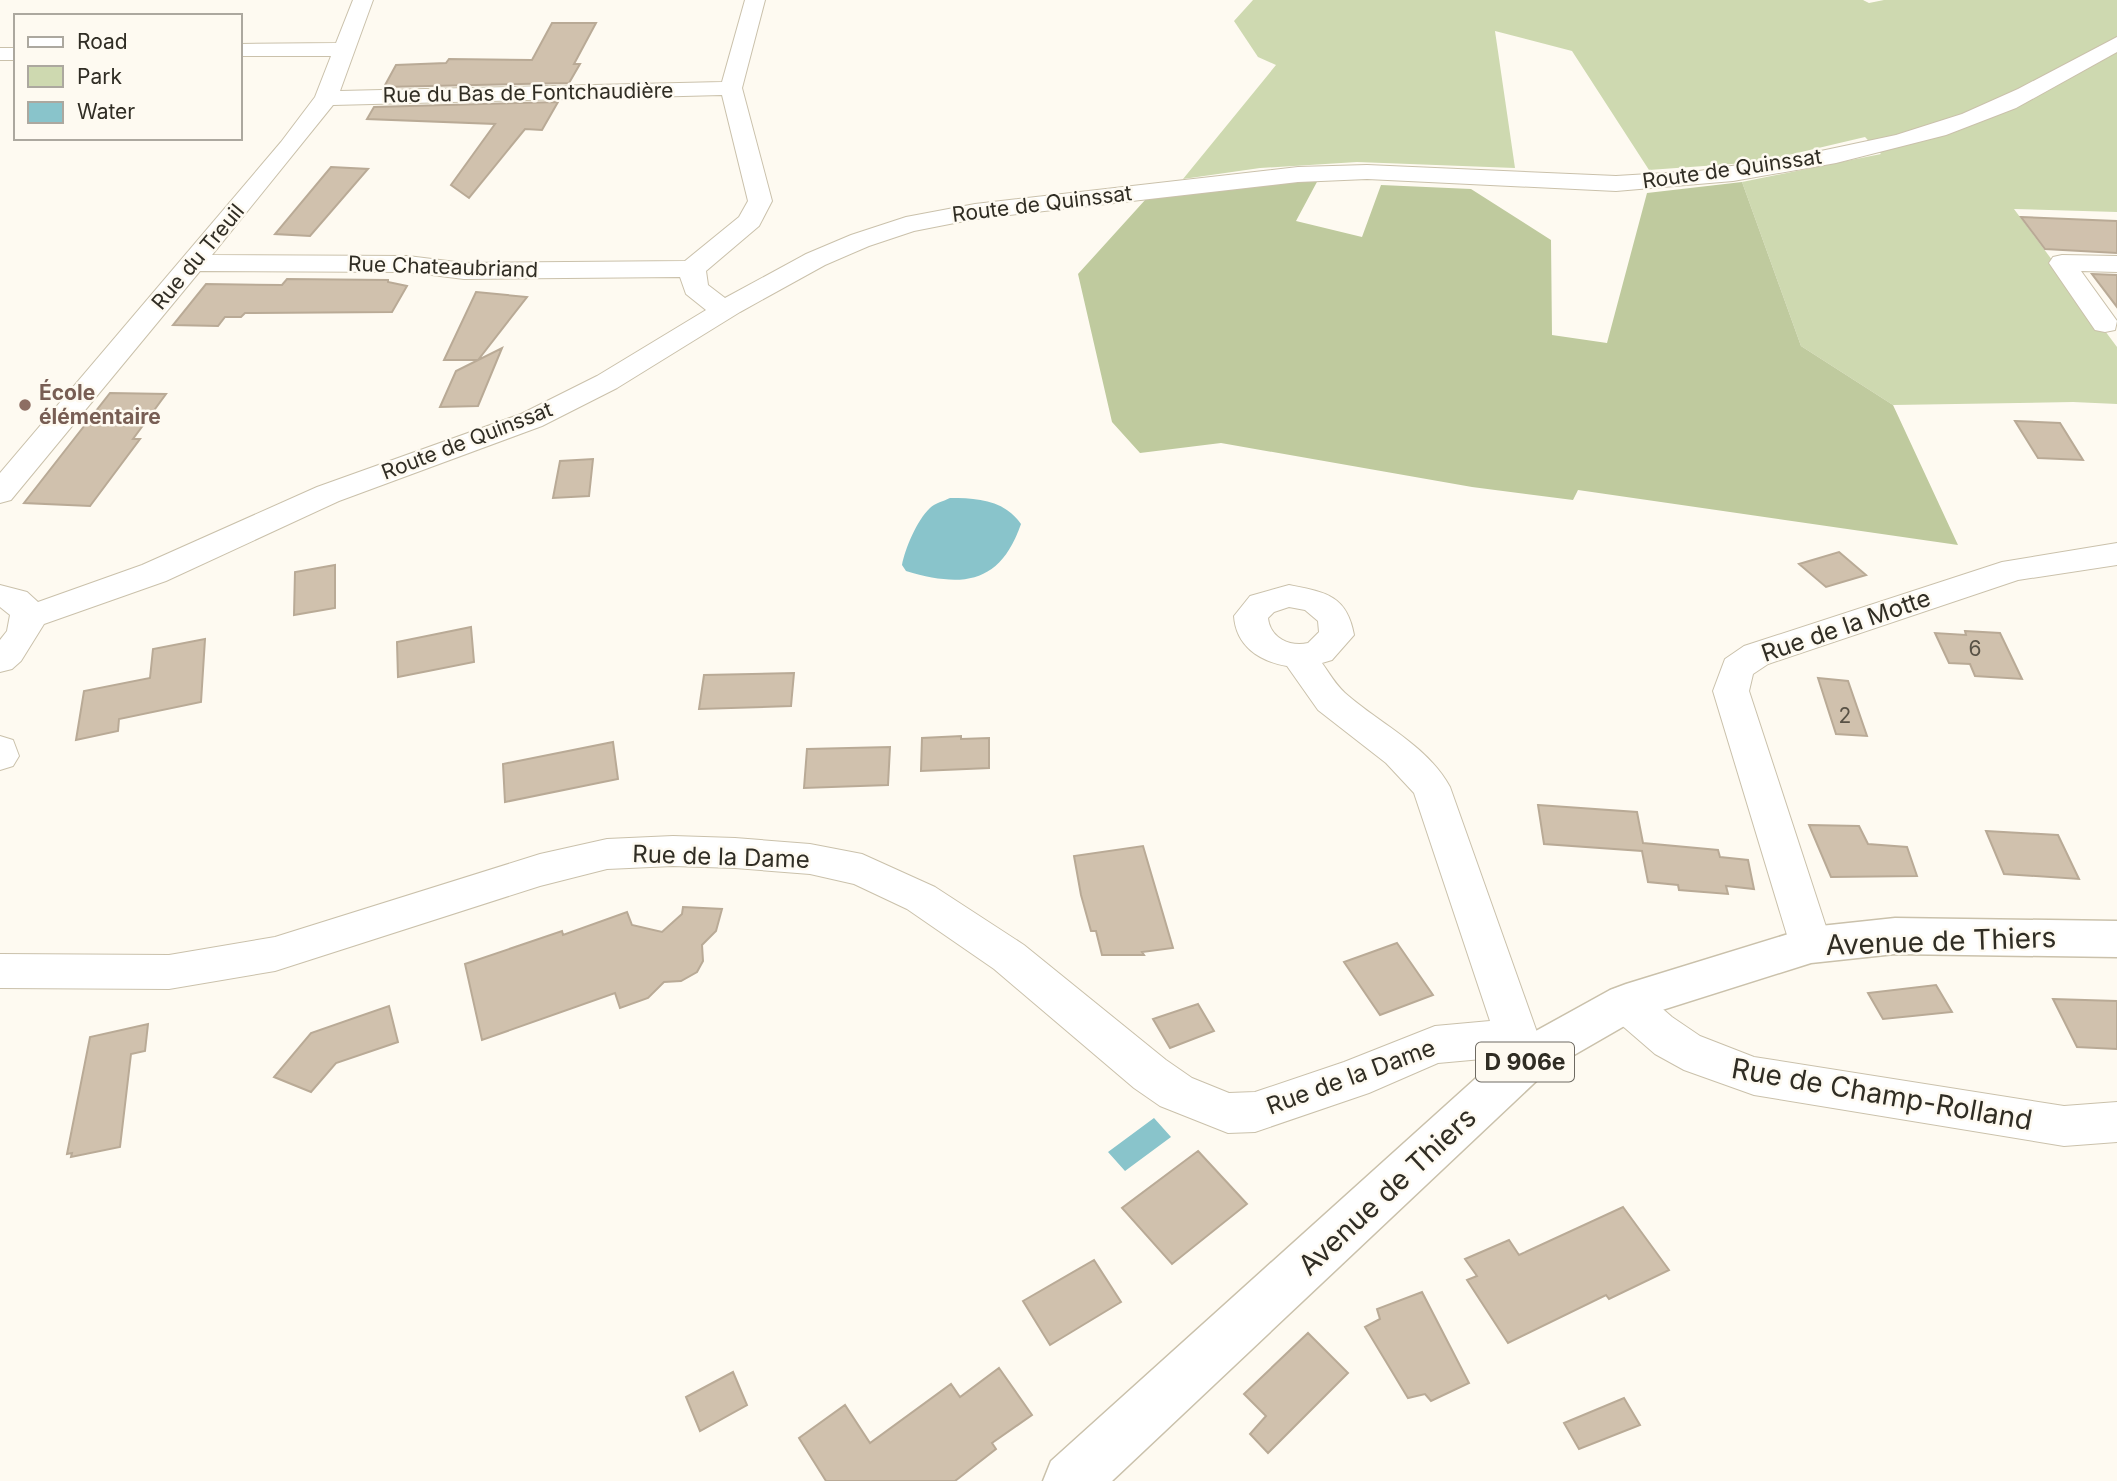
<svg xmlns="http://www.w3.org/2000/svg" width="2117" height="1481" font-family="Inter,sans-serif">
<style>
.green{fill:#ced9b0}
.forest{fill:#bfca9e}
.water{fill:#89c4cb}
.building{fill:#d0c1ad;stroke:#b9aa96;stroke-width:2}
.lines{fill:none;stroke-linecap:round;stroke-linejoin:round}
.minor-casing{stroke:#cac1ab;stroke-width:2}
.primary-casing{stroke:#cac1ab;stroke-width:3}
.minor{fill:#fff;fill-rule:evenodd}
.primary{fill:#fff;fill-rule:evenodd}
.education-dot{fill:#8d6e63;stroke:#fefaf1;stroke-width:2.5}
.labels{text-anchor:middle;stroke-width:5;stroke-linejoin:round;paint-order:stroke}
.far-street-label{font-size:21px;fill:#302d24;stroke:#fefaf1}
.far-education-label{font-size:21px;font-weight:bold;fill:#785e54;stroke:#fefaf1;text-anchor:start}
.number-label{font-size:21px;fill:#585246}
.shield{fill:#fefaf1;stroke:#6e6a62;stroke-width:2}
.shield-label{font-size:23px;font-weight:bold;fill:#302d24}
.street-label{font-size:24px;fill:#302d24;stroke:#fefaf1}
.near-street-label{font-size:28px;fill:#302d24;stroke:#fefaf1}
</style>
<rect width="100%" height="100%" fill="#fefaf1"/>
<path class="green" d="M1253 0H1863L1869 3 1884 0H2117V212L2014 209 2117 347V404L2073 402 1893 405 1801 346 1742 182 1881 154 1865 137 1759 162 1649 170 1572 51 1495 31 1515 168 1357 162 1260 168 1183 179 1276 65 1258 57 1234 21Z"/>
<path class="forest" d="M1318 180 1296 221 1362 237 1381 185 1471 189 1551 240 1552 335 1607 343 1647 193 1742 182 1801 346 1893 405 1958 545 1578 490 1573 500 1472 487 1221 443 1140 453 1112 422 1078 274 1146 199Z"/>
<path class="water" d="M950 498C978 498 1004 500 1021 524 1000 584 963 588 906 571L902 565C905 549 917 520 930 508 935 503 944 501 950 498Z
M1154 1118 1171 1137 1125 1171 1108 1152Z"/>
<path class="building" d="M552 23H596L574 64H580L569 83 384 87 396 65 446 63 449 59 532 60Z
M558 102 542 130 525 129 469 198 451 185 495 124 367 119 374 107Z
M331 167 368 169 310 236 275 234Z
M2021 217 2117 221V253L2045 249Z
M2092 274 2117 275V307Z
M287 279 388 280V282L407 286 392 312 245 313 241 317H225L218 326 173 325 206 284 282 285Z
M476 292 527 297 478 360H444Z
M502 348 478 406 440 407 456 371Z
M110 393 166 394 133 439H140L90 506 24 503Z
M2015 421 2060 423 2083 460 2038 458Z
M593 459 589 496 553 498 560 461Z
M1839 552 1866 575 1826 587 1799 564Z
M335 565V608L294 615 295 572Z
M471 627 474 662 398 677 397 642Z
M1965 631 2000 633 2022 679 1975 676 1970 664 1949 663 1935 633 1966 635Z
M205 639 201 702 119 719 118 731 76 740 84 691 150 678 153 649Z
M794 673 791 706 699 709 704 675Z
M1818 678 1848 681 1867 736 1836 734Z
M961 736V739L989 738V768L921 771 922 738Z
M613 742 618 779 505 802 503 764Z
M890 747 888 785 804 788 807 749Z
M1538 805 1637 812 1643 843 1718 850 1720 857 1748 860 1754 889 1726 886 1728 894 1679 890 1678 885 1648 882 1642 851 1544 844Z
M1809 825 1859 826 1868 844 1907 847 1917 876 1831 877Z
M1986 831 2058 835 2079 879 2004 874Z
M1143 846 1173 948 1142 952 1144 955H1102L1096 931H1091L1081 895 1074 856Z
M683 907 722 909 716 931 702 945 703 961 697 972 681 981 664 982 648 998 620 1008 615 993 482 1040 465 964 562 931 563 935 627 912 632 925 662 932 682 914Z
M1397 943 1433 995 1380 1015 1344 962Z
M1936 985 1952 1012 1883 1019 1868 993Z
M2053 999 2117 1001V1049L2077 1047Z
M1198 1004 1214 1031 1170 1048 1153 1019Z
M389 1006 398 1042 336 1063 311 1092 274 1077 311 1033Z
M148 1024 145 1051 131 1054 120 1147 71 1157 72 1153 67 1154 90 1037Z
M1198 1151 1247 1204 1172 1264 1122 1208Z
M1623 1207 1669 1270 1609 1299 1606 1295 1508 1343 1467 1280 1477 1276 1465 1259 1509 1240 1519 1255Z
M1094 1260 1121 1302 1050 1345 1023 1301Z
M1422 1292 1469 1383 1431 1401 1425 1394 1408 1398 1365 1327 1380 1319 1377 1309Z
M1308 1333 1348 1373 1268 1453 1250 1434 1266 1416 1244 1394Z
M999 1368 1032 1415 992 1443 996 1449 955 1481H826L799 1438 845 1405 870 1443 951 1384 960 1397Z
M733 1372 747 1405 700 1431 686 1397Z
M1624 1398 1640 1425 1579 1449 1564 1423Z"/>
<g class="lines">
<g class="minor-casing">
<path id="minor" d="M353 0H373L340 91 722 82 745 0H765L742 88 772 201 759 226 706 271 708 285 725 298 806 254 851 235 906 217 975 204 1298 167 1367 165 1616 176 1699 171 1802 155 1896 135 1962 114 2018 89 2117 37V52L2016 108 1946 135 1836 163 1733 181 1616 191 1367 179 1298 182 975 219 914 231 869 246 825 265 740 312 617 388 542 426 339 501 166 581 44 624 21 661 12 669 0 672V640L7 631 10 615 0 607V585L27 592 38 602 142 565 317 487 521 414 597 376 706 310 686 294 680 277 464 279 408 272 200 271 11 500 0 503V473L281 142 315 97 331 56H240V44L336 43ZM722 95 748 201 739 217 685 261 464 263 408 256 212 255 333 105Z
M0 48H16V60H0Z
M2062 255 2117 256V272L2081 271 2117 321 2115 330 2105 332 2095 330 2049 263 2053 257Z
M2117 543V565L2018 580 1768 664 1753 674 1749 691 1832 945 1826 957 1811 962 1796 957 1790 945 1713 691 1725 659 1744 646 2002 562Z
M1289 585C1325 592 1347 595 1354 635L1332 660 1322 663C1329 673 1336 685 1345 693 1380 724 1427 745 1450 787L1538 1035 1547 1043 1554 1056 1547 1069 1532 1075 1493 1058 1438 1063 1369 1093 1255 1132 1228 1133 1160 1106 1134 1088 994 969 907 909 854 884 810 874 735 868 673 866 607 869 540 886 275 971 169 989 0 988V954L169 955 275 937 540 854 607 839 673 836 735 838 810 844 862 854 935 887 1024 945 1166 1060 1192 1078 1229 1093 1255 1092 1344 1062 1435 1026 1490 1021 1414 793 1386 763 1318 710 1287 666C1259 661 1236 646 1234 616L1250 596ZM1289 607 1305 610 1318 621 1319 632 1308 643C1290 647 1270 638 1268 618L1274 612Z
M0 736 13 740 19 756 13 766 0 770Z
M1626 985 1641 990 1672 1017 1700 1036 1754 1057 2064 1106 2117 1102V1142L2064 1146 1754 1095 1684 1070 1655 1054 1611 1016 1605 1003 1611 990Z"/>
</g>
<g class="primary-casing">
<path id="primary" d="M1895 918 2117 921V957L1895 954 1811 963 1640 1017 1548 1070 1112 1481H1043L1051 1461 1516 1042 1610 990 1626 984 1811 927Z"/>
</g>
<use href="#minor" class="minor"/>
<use href="#primary" class="primary"/>
</g>
<circle class="education-dot" cx="25" cy="405" r="7"/>
<g class="labels">
<g class="far-street-label">
<text transform="translate(528 93) rotate(-1)" y="7">Rue du Bas de Fontchaudière</text>
<text transform="translate(1732 169) rotate(-8)" y="7">Route de Quinssat</text>
<text transform="translate(1042 204) rotate(-7)" y="7">Route de Quinssat</text>
<text transform="translate(198 257) rotate(-50)" y="7">Rue du Treuil</text>
<text transform="translate(443 267) rotate(2)" y="7">Rue Chateaubriand</text>
<text transform="translate(467 441) rotate(-21)" y="7">Route de Quinssat</text>
</g>
<g class="far-education-label">
<text x="39" y="400">École<tspan x="39" dy="24">élémentaire</tspan></text>
</g>
<g class="number-label">
<text x="1975" y="656">6</text>
<text x="1845" y="723">2</text>
</g>
<rect class="shield" x="1476" y="1042.5" width="98" height="39" rx="5"/>
<g class="shield-label">
<text x="1525" y="1070">D 906e</text>
</g>
<g class="street-label">
<text transform="translate(1846 626) rotate(-19)" y="8">Rue de la Motte</text>
<text transform="translate(721 857) rotate(2)" y="8">Rue de la Dame</text>
<text transform="translate(1351 1077) rotate(-20)" y="8">Rue de la Dame</text>
</g>
<g class="near-street-label">
<text transform="translate(1941 941) rotate(-2)" y="10">Avenue de Thiers</text>
<text transform="translate(1882 1094) rotate(10)" y="10">Rue de Champ-Rolland</text>
<text transform="translate(1387 1191) rotate(-43)" y="10">Avenue de Thiers</text>
</g>
</g>
<rect x="14" y="14" width="228" height="126" fill="#fefaf1" stroke="#aca89f" stroke-width="2"/>
<rect x="28" y="37" width="35" height="10" fill="#ffffff" stroke="#aca89f" stroke-width="2"/>
<text x="77" y="49" font-size="21" fill="#302d24">Road</text>
<rect x="28" y="66" width="35" height="21" fill="#ced9b0" stroke="#aca89f" stroke-width="2"/>
<text x="77" y="84" font-size="21" fill="#302d24">Park</text>
<rect x="28" y="102" width="35" height="21" fill="#89c4cb" stroke="#aca89f" stroke-width="2"/>
<text x="77" y="119" font-size="21" fill="#302d24">Water</text>
</svg>
